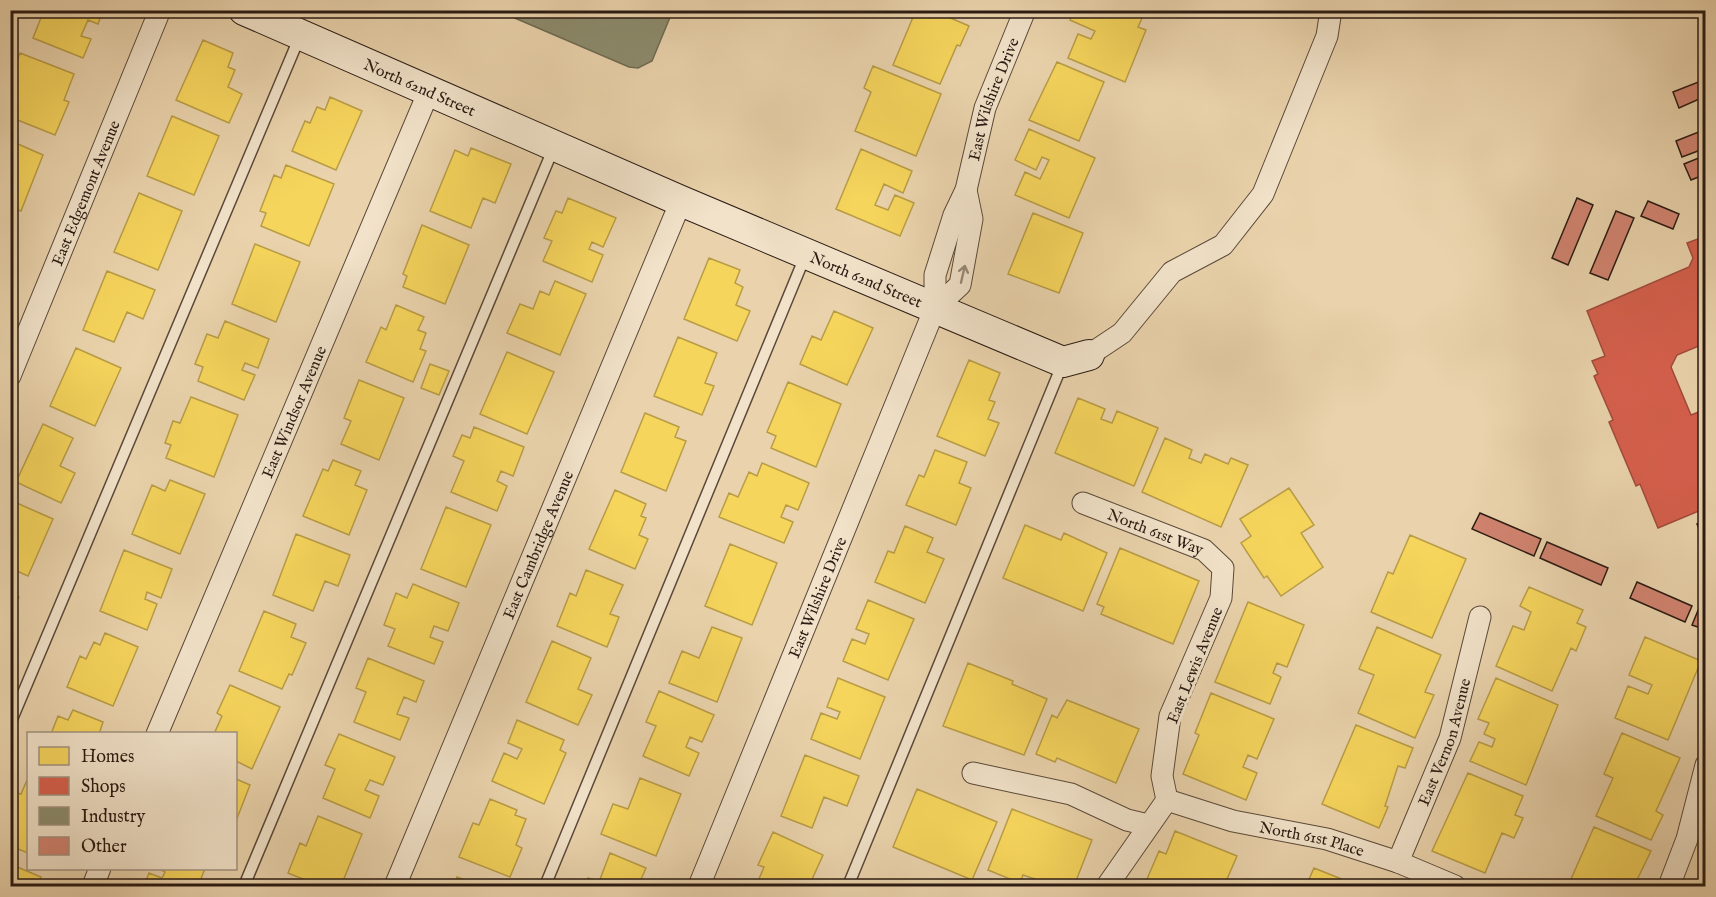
<svg xmlns="http://www.w3.org/2000/svg" width="1716" height="897" font-family="'IM FELL English',serif">
<style>
.homes{fill:#f6d55c;stroke:#b99d46;stroke-width:1.5}
.shops{fill:#d6604d;stroke:#a24b3c;stroke-width:1.5}
.industry{fill:#8c8c6e;stroke:#6f6a53;stroke-width:1.5}
.building{fill:#d28471;stroke:#2a1b13;stroke-width:1.5}
.lines{fill:none;stroke-linecap:round;stroke-linejoin:round}
.lane-casing{stroke:#5a4939;stroke-width:13}
.street-casing{stroke:#5a4939;stroke-width:23}
.secondary-casing{stroke:#2a1b13;stroke-width:32}
.lane{stroke:#f1e2c9;stroke-width:10}
.street{stroke:#f1e2c9;stroke-width:21}
.secondary{stroke:#f1e2c9;stroke-width:30}
.oneway{stroke:#978877}
.labels{text-anchor:middle;stroke-width:6;stroke-linejoin:round;paint-order:stroke}
.street-label{font-size:16px;fill:#2a1b13;stroke:#f1e2c9}
</style>
<rect width="100%" height="100%" fill="#ead3ac"/>
<filter id="stains"><feTurbulence type="fractalNoise" baseFrequency=".00333" numOctaves="4"/><feColorMatrix values="0 0 0 0 .2 0 0 0 0 .09 0 0 0 0 .02 0 0 0 .5 -.17"/></filter>
<radialGradient id="worn" r=".72"><stop offset=".6" stop-color="#630" stop-opacity="0"/><stop offset="1" stop-color="#630" stop-opacity=".3"/></radialGradient>
<path class="homes" d="M44 10H103L98 24 88 20 81 36 91 39 83 58 33 38Z
M916 10H932L969 26 960 46 957 45 940 84 893 65Z
M1074 10H1125L1142 18 1138 27 1146 30 1125 82 1068 58 1078 34 1091 39 1095 31 1070 20Z
M203 40 233 53 228 67 235 70 228 87 242 94 229 123 176 100Z
M20 53 74 74 64 100 69 102 55 135 10 117V100L18 81 10 78Z
M1057 62 1104 82 1079 141 1029 120Z
M873 66 941 94 916 156 855 131 871 92 864 88Z
M330 97 362 111 336 170 292 151 305 121 310 123 317 107 325 110Z
M172 116 219 136 194 195 147 176Z
M1029 129 1095 158 1069 218 1015 195 1025 172 1040 179 1049 160 1042 157 1036 170 1015 160Z
M11 141 43 155 21 211 10 207Z
M471 148 511 164 495 203 483 198 471 228 430 211 455 150 468 156Z
M861 149 912 171 903 193 884 184 875 205 888 210 895 195 914 203 900 236 836 209Z
M286 165 334 184 309 246 261 226 266 213 260 211 274 175 281 178Z
M139 193 182 211 158 270 114 252Z
M568 198 616 218 603 247 592 242 589 249 603 255 592 282 543 261 552 241 544 238 556 211 562 213Z
M1033 213 1083 233 1059 293 1008 274Z
M422 225 469 245 445 304 403 287 407 276 403 274Z
M255 244 300 262 276 322 232 304Z
M709 258 740 270 735 283 743 287 736 305 750 311 737 341 684 319Z
M107 271 155 290 143 319 127 312 114 342 83 330Z
M555 281 586 294 560 355 507 333 520 304 533 309 540 291 549 295Z
M396 305 424 317 418 330 426 333 420 349 426 351 413 382 366 362 381 327 386 330Z
M834 311 873 328 847 385 800 364 812 336 821 340Z
M225 321 269 339 258 368 245 363 242 370 255 375 244 400 198 381 203 367 195 364 207 334 218 338Z
M678 337 717 353 705 383 714 386 702 415 654 396Z
M76 348 121 368 95 426 50 406Z
M507 352 554 372 527 434 480 414Z
M969 360 1000 373 989 400 995 402 988 419 999 423 985 456 937 436Z
M430 364 449 371 439 395 421 388Z
M359 380 404 398 379 460 341 444 351 421 344 418Z
M788 382 841 404 816 467 771 448 776 436 767 432Z
M191 397 238 415 214 477 166 458 171 445 165 443 173 421 180 423Z
M1078 398 1105 409 1101 419 1112 423 1117 411 1158 428 1134 486 1055 453Z
M645 413 679 427 675 437 686 441 666 491 621 472Z
M43 424 73 438 60 466 75 473 61 503 16 482Z
M474 427 524 447 513 476 501 471 497 481 507 486 497 511 451 492 464 461 453 456 462 435 470 438Z
M1165 438 1192 450 1189 458 1201 463 1205 454 1228 464 1231 458 1248 465 1221 527 1142 492Z
M935 450 967 462 959 483 971 488 956 525 906 505 919 475 924 477Z
M333 460 361 471 355 485 367 490 349 535 303 516 323 469 328 471Z
M762 463 809 483 798 510 786 505 781 517 793 522 784 543 719 517 729 493 738 497 749 472 757 476Z
M170 480 205 494 180 554 132 534 152 485 165 491Z
M1289 488 1314 525 1301 533 1323 567 1281 596 1267 576 1264 578 1241 543 1251 536 1240 519Z
M615 490 646 504 641 516 646 518 639 535 648 539 635 569 589 549Z
M10 500 53 519 28 576 10 568Z
M446 507 491 525 466 587 421 569Z
M1025 525 1061 540 1064 533 1107 553 1083 611 1003 578Z
M905 526 933 538 927 552 944 559 925 603 875 582 888 551 894 553Z
M296 534 350 555 338 586 325 581 313 611 273 595Z
M1410 535 1466 559 1432 638 1371 612 1388 572 1393 574Z
M730 544 777 563 752 625 705 606Z
M1120 548 1199 581 1173 644 1101 614 1104 607 1097 604Z
M124 550 172 569 161 598 147 592 145 599 157 604 147 630 100 611Z
M586 570 623 585 610 614 619 617 607 647 557 626 570 593 576 596Z
M413 584 459 603 448 631 434 626 430 637 443 642 434 664 388 646 395 629 384 625 396 593 407 598Z
M1529 587 1583 610 1577 623 1586 627 1576 651 1571 648 1552 691 1496 666 1513 626 1524 630 1531 612 1520 606Z
M10 593 19 597 10 616Z
M868 600 914 619 888 680 843 661 852 639 865 644 869 634 856 629Z
M1248 602 1304 625 1287 667 1277 663 1273 673 1281 677 1270 704 1215 682Z
M264 611 296 624 291 637 306 643 292 675 289 674 282 689 239 671Z
M712 627 742 638 717 702 669 683 682 651 699 658Z
M1377 627 1441 655 1425 692 1434 695 1415 738 1358 713 1374 675 1359 669Z
M105 633 138 647 113 706 67 687 80 656 86 659 94 642 100 645Z
M1645 637 1701 661 1668 740 1615 718 1628 686 1648 694 1652 685 1629 675Z
M552 641 591 658 578 689 592 695 578 725 526 702Z
M368 658 424 681 416 702 404 697 397 714 409 718 400 740 354 722 366 692 356 688Z
M968 663 1013 681 1012 684 1047 699 1024 755 943 726Z
M838 678 885 697 860 759 811 739 821 713 837 719 840 712 827 707Z
M1496 678 1558 705 1526 785 1470 761 1479 742 1492 747 1495 739 1484 734 1489 723 1478 719Z
M230 685 280 707 252 769 236 761V734H214L222 716 217 713Z
M659 691 714 715 702 742 690 737 686 747 699 753 689 776 643 756 656 726 646 722Z
M1211 693 1274 719 1257 759 1248 755 1243 767 1257 773 1246 800 1183 774 1199 735 1195 733Z
M1067 700 1139 729 1116 783 1057 758 1055 762 1036 754 1052 715 1057 718Z
M73 710 103 722 99 734H51L58 716 68 720Z
M517 720 564 740 560 750 566 753 544 804 492 781 504 753 517 759 522 749 508 743Z
M1356 725 1413 748 1405 768 1398 766 1385 806 1388 807 1379 828 1322 804Z
M1622 733 1680 758 1656 811 1663 815 1651 840 1596 816 1613 778 1604 774Z
M339 734 395 757 383 785 370 780 365 790 379 796 370 818 323 798 335 769 325 765Z
M805 755 859 776 847 806 824 797 812 828 781 816Z
M1468 773 1523 796 1515 815 1523 818 1514 838 1502 833 1485 873 1432 851Z
M640 778 681 794 656 856 601 834 613 804 628 809Z
M236 779 250 785 236 821Z
M27 780 28 781V853L10 846V791L21 794Z
M917 789 997 822 972 880 893 847Z
M490 799 517 810 515 815 526 819 516 845 522 848 510 877 459 857 473 823 479 825Z
M1012 809 1092 840 1074 886H1055L1023 875 1020 883 988 870Z
M318 816 362 834 341 886H320L288 873 300 843 306 846Z
M1594 827 1651 851 1634 886H1568Z
M1175 831 1237 856 1224 886 1202 879 1199 886H1144L1159 851 1166 854Z
M773 832 823 855 809 886 804 883 802 886H756L764 867 758 865Z
M610 853 646 868 638 886H585L588 878 599 882Z
M10 864 41 877 37 886H10Z
M158 868H205L201 879 212 884 210 886H144L149 873 162 878 165 872Z
M1314 868 1359 886H1306Z
M457 877 481 886H453Z"/>
<path class="shops" d="M1706 236V343L1677 355 1671 367 1691 415 1706 409V508L1658 528 1640 484 1636 486 1609 422 1613 420 1594 376 1598 374 1592 361 1605 356 1587 311 1689 267 1693 258 1687 243Z"/>
<path class="industry" d="M496 10H673L652 61 638 68 629 67Z"/>
<path class="building" d="M1706 79V96L1679 108 1673 92Z
M1706 129V148L1682 157 1676 141Z
M1706 155V174L1691 180 1684 164Z
M1577 198 1593 205 1568 265 1552 258Z
M1648 201 1679 214 1673 229 1641 216Z
M1616 211 1634 218 1608 280 1590 273Z
M1480 513 1541 539 1534 556 1472 529Z
M1706 520V540L1704 541 1697 524Z
M1547 542 1608 568 1601 585 1540 558Z
M1637 582 1692 606 1685 622 1630 598Z
M1699 608 1706 611V630L1692 625Z"/>
<g class="lines">
<g class="lane-casing">
<path id="lane" d="M10 724 300 36
M244 886 554 147
M545 886 806 254
M848 886 1062 365"/>
</g>
<g class="street-casing">
<g id="street">
<path d="M935 308 960 285 972 219 966 190"/>
<path d="M1089 355 1122 333 1172 272 1223 245 1263 194 1327 36 1331 10"/>
<path id="s1" d="M10 376 160 10"/>
<path id="s2" d="M1083 503 1204 550 1223 568 1221 598 1170 716 1162 776 1167 800 1107 886"/>
<path id="s3" d="M157 734 429 91"/>
<path d="M973 773 1071 794 1127 820 1148 825"/>
<path id="s4" d="M1167 800 1233 821 1327 839 1398 862 1455 886"/>
<path id="s5" d="M1398 862 1450 738 1480 617"/>
<path d="M93 886 100 868"/>
<path id="s6" d="M395 886 681 201"/>
<path id="s7" d="M699 886 935 308V275L954 215 966 190 985 108 1025 10"/>
<path d="M1669 886 1687 839 1706 765"/>
</g>
</g>
<g class="secondary-casing">
<g id="secondary">
<path id="s8" d="M244 10 681 201 1063 362 1089 355"/>
</g>
</g>
<use href="#lane" class="lane"/>
<use href="#street" class="street"/>
<use href="#secondary" class="secondary"/>
</g>
<defs><path id="oneway-shaft" d="M-6 0H5M1.5-3L5.5 0L1.5 3" fill="none" stroke-width="1.6" stroke-linecap="round" stroke-linejoin="round" transform="scale(1.5)"/></defs>
<use class="oneway" href="#oneway-shaft" transform="translate(963 274) rotate(-77)"/>
<g class="labels">
<g class="street-label">
<text dy="6" stroke="none"><textPath href="#s8" startOffset="192">North 62nd Street</textPath></text>
<text dy="6" stroke="none"><textPath href="#s7" startOffset="843">East Wilshire Drive</textPath></text>
<text dy="6" stroke="none"><textPath href="#s1" startOffset="198">East Edgemont Avenue</textPath></text>
<text dy="6" stroke="none"><textPath href="#s8" startOffset="678">North 62nd Street</textPath></text>
<text dy="6" stroke="none"><textPath href="#s3" startOffset="350">East Windsor Avenue</textPath></text>
<text dy="6" stroke="none"><textPath href="#s2" startOffset="78">North 61st Way</textPath></text>
<text dy="6" stroke="none"><textPath href="#s6" startOffset="370">East Cambridge Avenue</textPath></text>
<text dy="6" stroke="none"><textPath href="#s7" startOffset="312">East Wilshire Drive</textPath></text>
<text transform="translate(1194 665) rotate(-68)" y="6">East Lewis Avenue</text>
<text dy="6" stroke="none"><textPath href="#s5" startOffset="129">East Vernon Avenue</textPath></text>
<text dy="6" stroke="none"><textPath href="#s4" startOffset="150">North 61st Place</textPath></text>
</g>
</g>
<rect width="1716" height="897" fill="none" stroke="#ead3ac" stroke-width="36"/>
<rect x="12" y="12" width="1692" height="873" fill="none" stroke="#2a1b13" stroke-width="3"/>
<rect x="18" y="18" width="1680" height="861" fill="none" stroke="#2a1b13" stroke-width="1.5"/>
<rect x="27" y="732" width="210" height="138" fill="#f1e2c9" stroke="#a19280" stroke-width="1.5"/>
<rect x="39" y="747" width="30" height="18" fill="#f6d55c" stroke="#a19280" stroke-width="1.5"/>
<text x="81" y="762" font-size="18" fill="#2a1b13">Homes</text>
<rect x="39" y="777" width="30" height="18" fill="#d6604d" stroke="#a19280" stroke-width="1.5"/>
<text x="81" y="792" font-size="18" fill="#2a1b13">Shops</text>
<rect x="39" y="807" width="30" height="18" fill="#8c8c6e" stroke="#a19280" stroke-width="1.5"/>
<text x="81" y="822" font-size="18" fill="#2a1b13">Industry</text>
<rect x="39" y="837" width="30" height="18" fill="#d28471" stroke="#a19280" stroke-width="1.5"/>
<text x="81" y="852" font-size="18" fill="#2a1b13">Other</text>
<rect width="100%" height="100%" filter="url(#stains)"/>
<rect width="100%" height="100%" fill="url(#worn)"/>
</svg>
